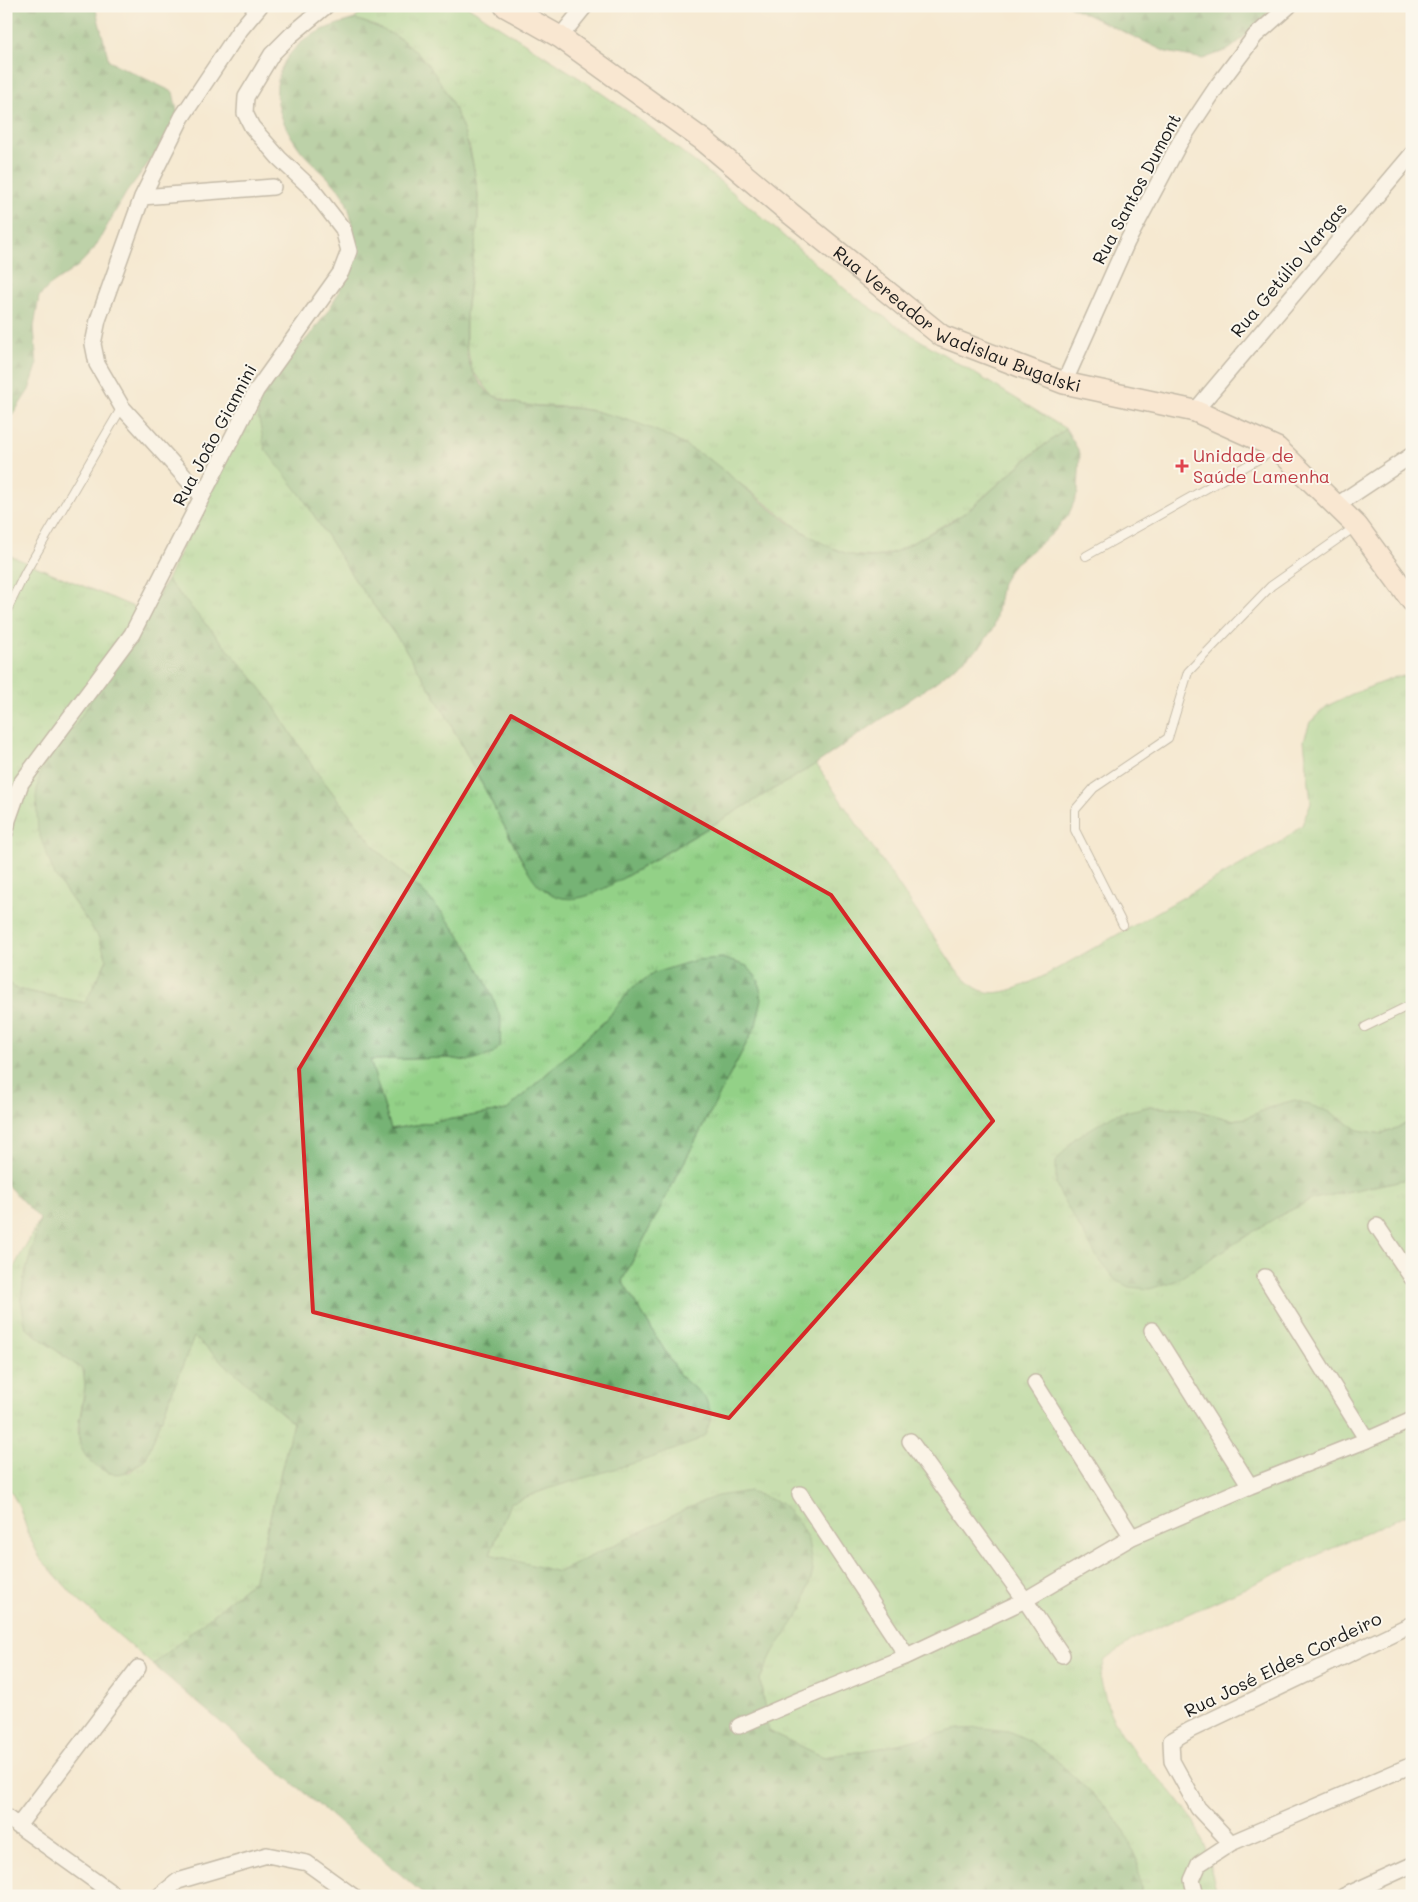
<svg xmlns="http://www.w3.org/2000/svg" width="1418" height="1902" font-family="Mali,sans-serif">
<style>
.grass{fill:url(#grass-tufts);stroke:#587652}
.forest{fill:url(#forest-firs);stroke:#496848}
.lines{fill:none;stroke-linecap:round;stroke-linejoin:round}
.lane-casing{stroke:#888276;stroke-width:10}
.street-casing{stroke:#888276;stroke-width:18}
.secondary-casing{stroke:#888276;stroke-width:24}
.lane{stroke:#fff;stroke-width:8}
.street{stroke:#fff;stroke-width:15}
.secondary{stroke:#fde4d1;stroke-width:21}
.marked{fill:none;stroke:#d62828;stroke-width:4;stroke-linejoin:round}
.health-dot{fill:#e0444e;stroke:#fbf7ec;stroke-width:2}
.labels{text-anchor:middle;stroke-width:4;stroke-linejoin:round;paint-order:stroke}
.street-label{font-size:18px;fill:#1c1c1c;stroke:#fbf7ec}
.health-label{font-size:18px;fill:#be3a42;stroke:#fbf7ec;text-anchor:start}
</style>
<defs>
<pattern id="grass-tufts" width="24" height="20" patternUnits="userSpaceOnUse" patternTransform="scale(1.25)"><rect width="24" height="20" fill="#93d187"/><path d="M3 7l-1-3M5 7V3M7 7l1-3M15 17l-1-3M17 17v-4M19 17l1-3" fill="none" stroke="#7eb374"/></pattern>
<pattern id="forest-firs" width="22" height="20" patternUnits="userSpaceOnUse" patternTransform="scale(1.25)"><rect width="22" height="20" fill="#76b374"/><path d="M5 1l3.5 6h-7zM16 11l3.5 6h-7z" fill="#60915e"/></pattern>
</defs>
<rect width="100%" height="100%" fill="#fbf7ec"/>
<filter id="ink" filterUnits="userSpaceOnUse"><feTurbulence type="fractalNoise" baseFrequency=".02" numOctaves="2"/><feDisplacementMap in="SourceGraphic" scale="10" xChannelSelector="R" yChannelSelector="G"/><feConvolveMatrix kernelMatrix="1 2 1 2 8 2 1 2 1" color-interpolation-filters="sRGB"/></filter>
<filter id="wash" filterUnits="userSpaceOnUse"><feTurbulence type="fractalNoise" baseFrequency=".0096" numOctaves="4" result="noise"/><feDisplacementMap in="SourceGraphic" scale="20" xChannelSelector="R" yChannelSelector="G"/><feGaussianBlur stdDeviation="1.12" result="paint"/><feColorMatrix in="noise" values="0 0 0 0 0 0 0 0 0 0 0 0 0 0 0 0 0 1.4 0 .05"/><feComposite in="paint" operator="in"/></filter>
<g filter="url(#wash)">
<rect width="100%" height="100%" fill="#f5e9d1"/>
<path class="grass" d="M365 6H467L587 83 647 125 722 183 852 295 905 331 1066 429 1031 455 965 513 897 551 875 557 850 555 825 545 801 530 709 460 668 436 596 411 569 407 523 405 492 395 472 370 466 343V314L478 220V193L470 148 442 86 426 62 401 39 373 25 355 19Z
M254 394 303 498 355 580 404 647 445 713 525 866 541 887 625 877 816 764 955 968C960 974 966 980 972 985 993 1003 1024 985 1046 975L1281 842 1302 825 1311 802 1304 740 1310 722 1327 706 1352 694 1398 676 1412 677V1121L1383 1134 1357 1130 1330 1112 1273 1106 1246 1118 1231 1120 1189 1108 1277 1217 1313 1199 1412 1178V1512L1135 1638 1105 1660 1100 1677 1109 1711 1123 1736 1140 1759 1170 1790 1195 1822 1205 1848 1218 1896H1140L1141 1888 1123 1829 1106 1807 1054 1758 881 1748 824 1757 768 1731 760 1679 773 1652 691 1506 651 1527 559 1572 490 1555 510 1503 547 1489 705 1398 681 1377 622 1281 756 1025 632 988 607 1019 507 1110 391 1129 370 1060 448 1058 468 1061 471 952 445 916 427 896 378 851 315 770 269 700 252 677 167 580Z
M6 554 146 612 75 726 56 744 55 876 98 936 107 959 86 1003 16 989 6 980Z
M40 1219 24 1278 21 1299 26 1328 83 1370 85 1386 78 1428 79 1441 108 1473 130 1472 146 1458 194 1337 293 1422 255 1579 153 1665 77 1599 40 1558 29 1536 19 1506 6 1483V1282Z"/>
<path class="forest" d="M6 6H95L109 61 173 92 178 116 167 138 126 193 94 249 78 266 48 287 39 297 34 327 37 366 29 390 14 413 6 421Z
M1069 6H1274L1251 31 1230 49 1203 59 1166 52Z
M355 19C370 24 386 30 400 39 451 72 481 161 478 219 476 258 454 338 473 372 477 379 487 393 494 396 525 411 560 404 592 411 616 415 648 426 670 437 684 445 700 453 713 462 752 492 825 563 876 557 893 555 907 546 921 538 935 530 951 523 964 513 978 504 990 491 1002 481 1023 462 1044 445 1066 429L1080 453 1078 493 1068 516 1052 534 1012 566 1002 583 994 627 981 646 937 681 816 764 625 877C598 892 570 911 542 888 535 883 530 873 525 866L445 713 404 647 355 580 303 498 265 449 254 394C294 352 345 309 352 248 354 232 352 211 343 196 336 183 313 165 302 152 274 116 263 74 302 42 317 30 337 24 355 19Z
M167 580 252 677 269 699 315 770 378 851 427 896 445 916 471 952 492 995 501 1020 500 1046 493 1054 468 1061 448 1058 370 1060 391 1129 507 1110 607 1019 632 988 654 973 696 960 721 958 747 966 758 979 762 999 756 1025 622 1281 681 1377 705 1397 712 1416 705 1435 692 1443 651 1458 547 1489 510 1503 490 1554 559 1572 651 1527 691 1506 717 1496 750 1491 782 1504 799 1523 808 1540 813 1571 803 1608 773 1652 760 1679 768 1731 824 1757 881 1748 959 1729 984 1728 1008 1731 1026 1739 1054 1758 1106 1807 1123 1829 1137 1860 1141 1888 1140 1896H426L153 1665 255 1579 293 1423 194 1337 146 1458C132 1470 120 1480 101 1469 65 1449 84 1417 85 1385 85 1380 84 1375 83 1370L26 1328 21 1299 24 1278 40 1219 6 1184V980L16 989 85 1003 107 960 98 936 55 876 38 831 36 797 40 773 56 744 75 726Z
M1295 1100 1330 1112 1358 1130 1383 1134 1412 1121V1178L1313 1199 1277 1217 1175 1281 1150 1289 1129 1287 1115 1280 1097 1257 1061 1196 1056 1184V1162L1074 1139 1115 1114 1147 1107 1189 1108 1231 1120 1246 1118 1273 1106Z"/>
</g>
<g filter="url(#ink)">
<g class="lines">
<g class="lane-casing">
<path id="lane" d="M1086 556 1273 451
M6 612 26 571 122 407
M1123 925 1075 830V810L1094 788 1168 738 1188 672 1271 586 1355 527
M1365 1027 1412 1004"/>
</g>
<g class="street-casing">
<path id="street" d="M560 37 585 6
M142 197 273 187
M1064 383 1127 242 1180 142 1218 85 1255 36 1289 6
M1195 411 1412 154
M202 496 122 407 97 364 93 344 98 320 142 197 182 117 240 30 260 6
M1337 505 1412 455
M6 831 8 820 21 783 132 634 256 391 341 272 349 251 343 229 312 189 279 158 252 127 245 113 246 97 272 54 291 35 326 6
M1377 1226 1412 1278
M1265 1277 1367 1440
M1152 1330 1250 1486
M1035 1383 1132 1537
M910 1441 1025 1600 1062 1655
M800 1494 907 1656
M739 1726 797 1701 907 1656 1025 1600 1132 1537 1250 1486 1367 1440 1412 1420
M6 1817 116 1896
M18 1826 138 1668
M1231 1843 1198 1808 1172 1761 1171 1741 1190 1730 1412 1624
M159 1896 178 1881 267 1855 307 1863 353 1896
M1196 1896 1192 1880 1199 1864 1231 1843 1412 1765
M1344 1896 1412 1865"/>
</g>
<g class="secondary-casing">
<g id="secondary">
<path id="s1" d="M505 6 560 37 703 140 791 214 942 336 1064 383 1195 411 1277 448 1357 526 1412 601"/>
</g>
</g>
<use href="#lane" class="lane"/>
<use href="#street" class="street"/>
<use href="#secondary" class="secondary"/>
</g>
</g>
<path d="M0 0H1418V1902H0ZM511 716 831 895 993 1121 729 1418 313 1312 299 1069Z" fill="#f5e9d1" fill-opacity=".55" fill-rule="evenodd"/>
<path class="marked" d="M511 716 831 895 993 1121 729 1418 313 1312 299 1069Z"/>
<path class="health-dot" d="M1179.5 458.5h5v5h5v5h-5v5h-5v-5h-5v-5h5z"/>
<g class="labels">
<g class="street-label">
<text transform="translate(1137 189) rotate(-62)" y="6">Rua Santos Dumont</text>
<text transform="translate(1289 270) rotate(-50)" y="6">Rua Getúlio Vargas</text>
<text dy="6" stroke="none"><textPath href="#s1" startOffset="554">Rua Vereador Wadislau Bugalski</textPath></text>
<text transform="translate(215 435) rotate(-62)" y="6">Rua João Giannini</text>
<text transform="translate(1283 1665) rotate(-26)" y="6">Rua José Eldes Cordeiro</text>
</g>
<g class="health-label">
<text x="1193" y="462">Unidade de<tspan x="1193" dy="21">Saúde Lamenha</tspan></text>
</g>
</g>
<rect width="1418" height="1902" fill="none" stroke="#fbf7ec" stroke-width="25"/>
</svg>
